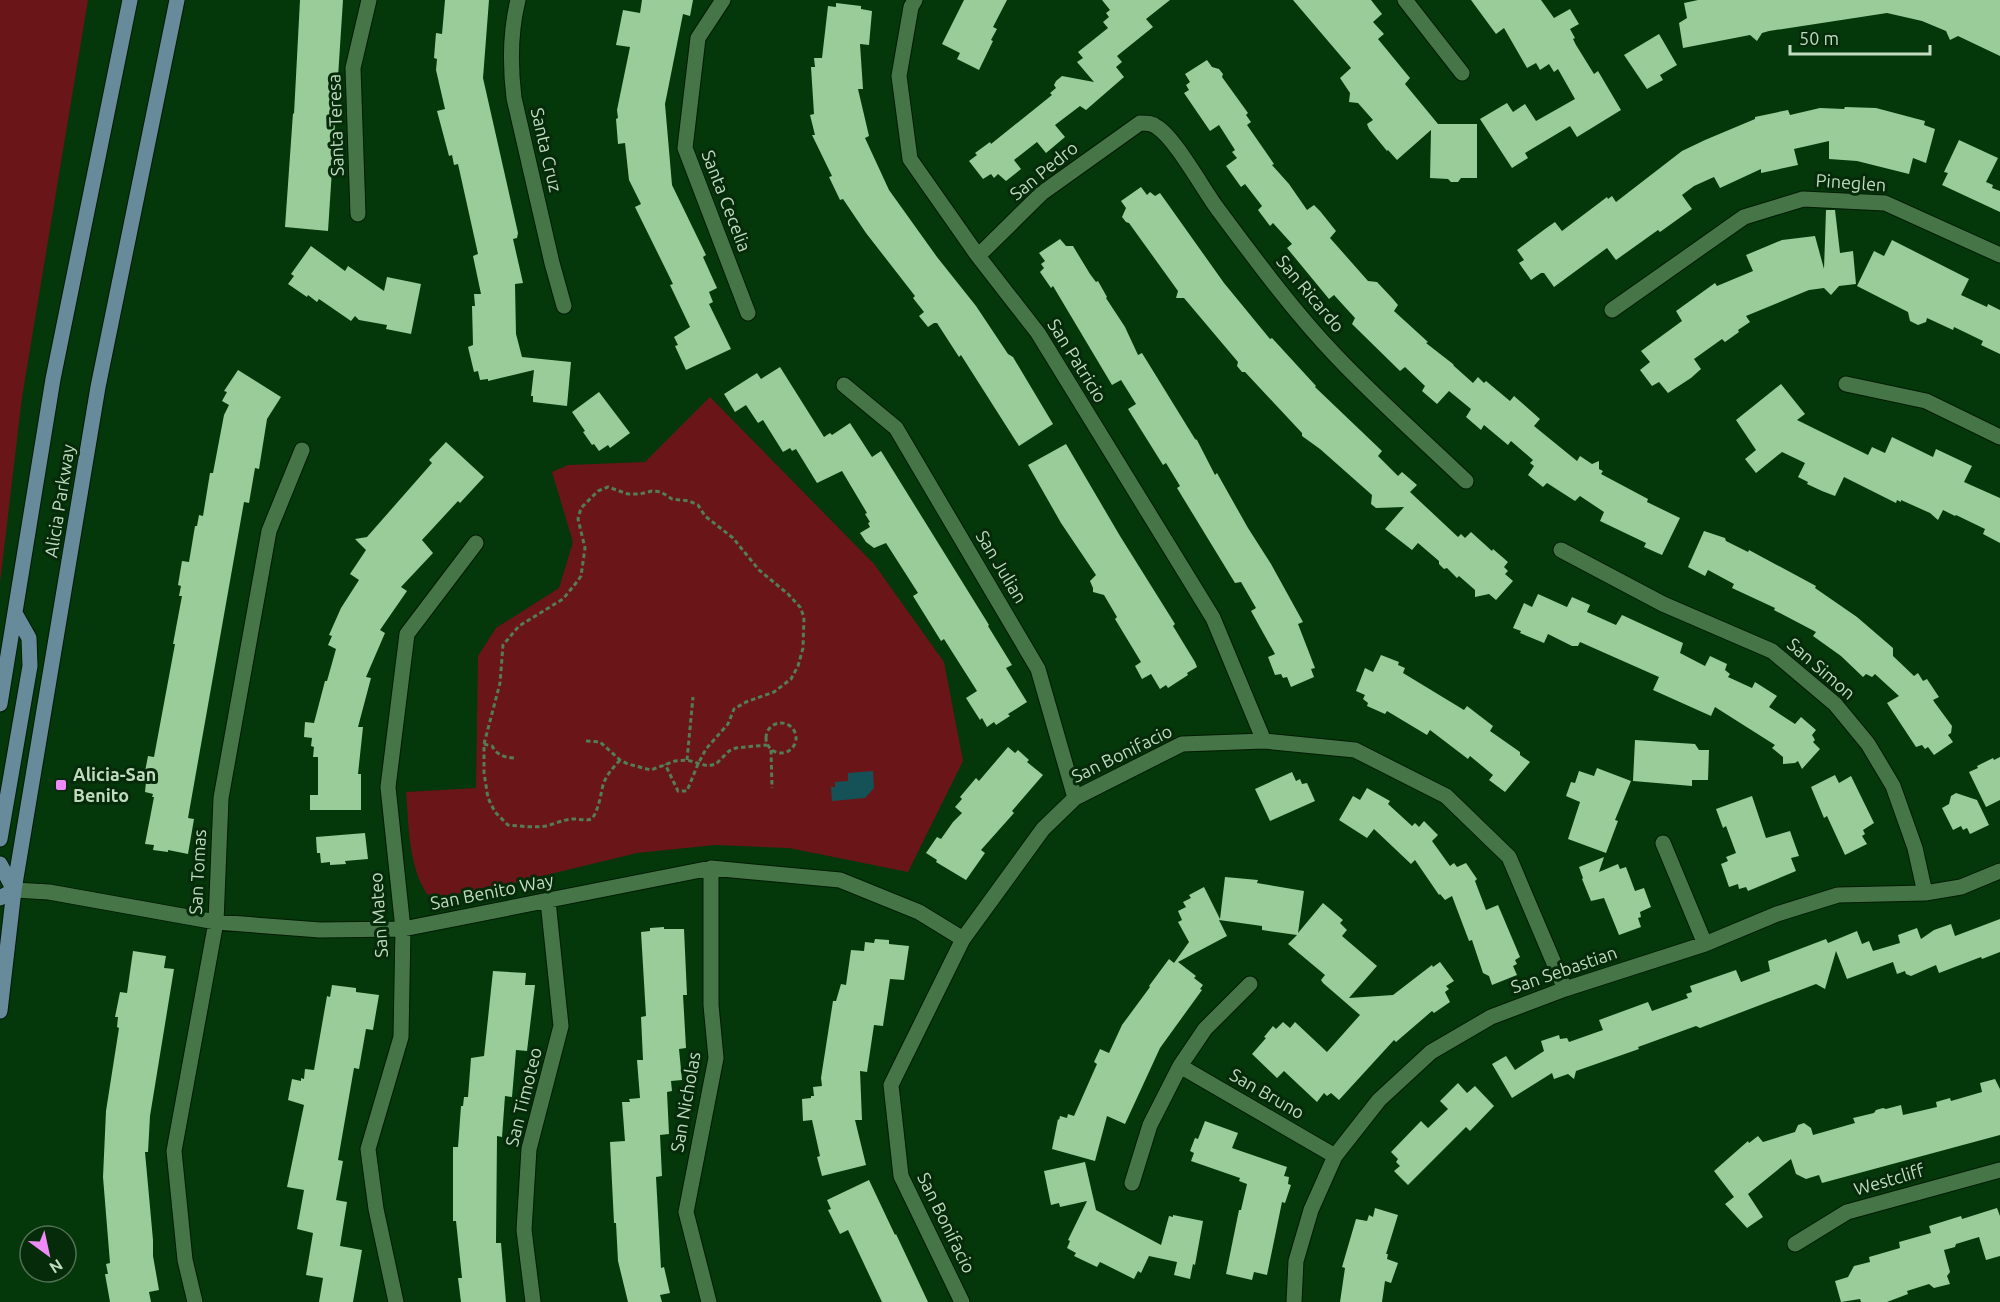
<svg xmlns="http://www.w3.org/2000/svg" width="2000" height="1302" font-family="Ubuntu,sans-serif">
<style>
.green{fill:#6a1618}
.water{fill:#155258}
.building{fill:#9c9}
.lines{fill:none;stroke-linecap:round;stroke-linejoin:round}
.street-casing{stroke:#031b05;stroke-width:17}
.primary-casing{stroke:#031b05;stroke-width:17}
.path{stroke:#537c57;stroke-width:3;stroke-dasharray:4.5 3;stroke-linecap:butt}
.street{stroke:#467648;stroke-width:15}
.primary{stroke:#688b9c;stroke-width:15}
.poi-dot{fill:#ef8bf6;stroke:#062b0a;stroke-width:2}
.labels{text-anchor:middle;stroke-width:6;stroke-linejoin:round;paint-order:stroke}
.street-label{font-size:18px;fill:#c1dbc1;stroke:#062b0a}
.poi-label{font-size:18px;font-weight:bold;fill:#c1dbc1;stroke:#062b0a;text-anchor:start}
</style>
<rect width="100%" height="100%" fill="#04370a"/>
<path class="green" d="M0 0H88L22 397 0 583Z
M710 397 874 564 944 662 963 761 908 872 789 848 715 845 637 853 505 885 441 897 427 894C408 865 409 826 406 792L476 788 478 656 496 628 559 588 573 542 552 472 568 465 645 462Z"/>
<path class="water" d="M873 771 874 788 865 798 832 801 831 787H835V782L848 781V773Z"/>
<path class="building" d="M300 0H343L328 231 285 227 293 113 294 114Z
M445 0H489L483 78 518 233 517 238 513 239 523 283 515 284 516 334 522 357 571 362 567 406 533 402V396H531L534 370 488 381V379L480 380 478 371 474 372 468 347 473 345 472 306H475L474 294H481L473 256 478 254 458 164 454 165 452 155 449 156 437 111 445 109 436 70 437 59 434 58 436 33 442 34Z
M642 0H693L690 16 683 14 665 104 672 185 706 255 703 257 717 288 709 292 713 302 709 304 731 349 686 370 675 346 678 345 674 337 690 327 670 285 673 284 635 207 641 204 629 180 625 143 618 144 616 119 618 118 617 110 630 47 616 45 623 10 640 13Z
M964 0H1007L993 27 997 29 991 40 993 41 979 70 957 59 960 53 942 44Z
M1102 0H1170L1146 19 1153 27 1117 56 1122 62 1116 67 1124 77 1086 110 1080 106 1055 125 1065 137 1046 153 1037 142 1014 160 1021 169 1006 181 998 174 994 178 991 174 983 179 969 161 977 155 975 153 990 142 991 144 1052 95 1050 93 1056 88 1054 85 1056 81 1062 76 1094 82 1077 62 1083 58 1078 52 1108 28 1103 22 1109 17 1106 13 1110 10Z
M1293 0H1371L1382 14 1373 22 1384 34 1378 39 1410 78 1405 84 1438 124H1477V178H1461L1458 182H1451L1448 179 1430 178 1431 130 1397 160 1388 150 1387 151 1369 129 1367 124 1373 120 1358 103 1349 102 1350 93 1340 78 1351 68Z
M1471 0H1541L1554 18 1570 9 1579 24 1570 29 1575 38 1573 39 1576 45 1594 74 1598 71 1621 110 1577 137 1570 126 1525 153 1528 158 1512 168 1480 119 1507 103 1513 112 1525 104 1536 121 1575 99 1558 69 1554 72 1549 64 1540 70 1536 63 1527 68 1504 28 1496 34Z
M1698 0H2000V56L1958 36 1950 40 1946 31 1922 21 1887 13 1769 31 1762 33 1757 41 1750 35 1683 48 1679 23 1687 18 1684 3Z
M836 3 861 6V9L872 11 869 45 860 44 863 89H858L869 136 865 138 889 190 937 257 976 306 1008 354 1013 357 1053 424 1019 446 961 355 959 357 937 323H934L928 327 919 316 924 312 913 298 915 296 866 233 843 199 840 200 829 177 832 176 812 135H815L810 115 814 114 811 67H815L814 58H822L828 6 836 7Z
M1659 34 1677 65 1660 75 1663 80 1647 89 1624 55Z
M1207 60 1212 67 1219 69 1223 74 1222 77 1248 113 1246 115 1251 122 1247 125 1274 164 1272 165 1289 184 1307 210 1314 205 1320 211 1336 231 1330 238 1368 281 1377 282 1393 299 1398 305 1394 311 1428 342 1426 343 1453 364 1454 366 1473 383 1478 377 1484 383 1486 381 1510 401 1514 396 1540 419 1534 426 1577 461 1580 456 1592 464 1599 461V469L1603 471 1601 474 1648 499 1647 502 1680 518 1662 555 1644 547 1646 543 1600 521 1604 512 1580 496 1575 501 1547 483 1543 487 1528 475 1534 466 1530 463 1533 460 1511 441 1508 445 1484 425 1481 430 1466 417 1471 409 1449 391 1437 404 1422 391 1425 386 1405 367 1400 371 1352 324 1355 318 1334 295 1329 299 1287 248 1292 244 1273 223 1270 226 1258 210 1262 206 1245 184 1241 187 1226 166 1237 158 1232 152 1235 150 1219 125 1210 131 1184 93 1189 90 1186 85 1190 82 1185 74Z
M1845 107 1876 108 1925 121 1924 125 1935 129 1926 163 1913 158 1909 174 1857 161 1829 159V141L1794 149 1798 165 1761 173V169L1720 188 1714 177 1694 186 1682 195 1692 209 1660 232 1658 230 1616 260 1607 248 1554 287 1544 273H1541L1531 280 1519 263 1524 260 1517 250 1545 229 1555 222 1562 231 1607 197 1608 199 1612 196 1616 202 1682 151 1705 140 1755 119V117L1788 110 1790 115 1820 108 1844 109Z
M1959 140 1998 158 1986 182 1993 185 1992 188 2000 191V212L1942 185 1948 173 1944 172Z
M1141 187 1147 195 1150 192 1155 196 1160 193 1224 283 1270 339 1272 338 1316 386 1315 387 1382 451 1378 456 1398 476 1402 472 1417 485 1410 492 1458 537 1461 534 1465 538 1471 532 1492 551 1493 549 1508 562 1504 567 1508 571 1505 574 1513 581 1496 600 1489 594 1475 597V590L1459 576 1457 578 1447 568 1444 569 1439 564V561L1418 543 1412 550 1385 529 1404 507 1376 508 1371 504 1372 495 1320 449 1302 436V433L1245 372H1242L1237 366 1238 362 1184 298H1176L1178 291 1129 223 1126 222 1122 217 1126 208 1121 201Z
M1826 210H1835L1840 253 1853 251 1856 284 1839 286 1831 295 1824 288 1809 290 1746 316 1750 322 1738 330 1739 332 1725 342 1722 339 1694 359 1701 369 1691 378 1668 393 1659 382 1652 386 1640 370 1650 362 1641 351 1682 321 1676 311 1715 283 1717 286 1753 271 1746 255 1782 240 1815 236 1824 269Z
M1060 239 1066 246H1073L1090 274 1096 282 1098 281 1107 297 1106 298 1125 327 1138 355 1142 353 1195 439 1197 440 1215 475 1217 473 1248 528 1271 564 1303 622 1298 624 1315 668 1311 669 1314 677 1291 687 1287 677 1283 678 1281 674 1275 675 1268 657 1275 654 1251 611 1256 608 1241 582 1235 583 1177 488 1180 486 1166 463 1163 465 1128 409 1136 404 1121 380 1112 385 1053 286 1051 288 1040 272 1044 268 1041 264 1045 261 1039 253Z
M1892 240 1969 279 1961 295 1987 307 1988 304 2000 310V354L1981 345 1983 341 1954 327 1953 330 1927 318 1926 322 1918 325 1910 321 1908 312 1857 286 1874 251 1884 256Z
M311 246 345 271 348 266 384 291 387 277 421 284 411 334 386 329 387 325 359 320 355 316 351 321 319 299 317 302 308 295 307 297 288 284 294 276 291 274Z
M780 367 824 437 830 433 832 435 850 423 872 457 881 451 989 625 988 626 1012 665 1006 668 1027 702 1008 714 1010 716 996 725 994 722 987 727 982 718 980 720 966 698 977 691 944 639 941 641 913 596 918 593 886 543 874 548 866 542 860 533 870 527 868 523 870 522 865 514 867 513 842 471 817 483 796 449 792 451 790 448 783 452 763 420 758 423 746 405 735 412 724 394 757 373 761 379Z
M238 370 281 397 267 419 259 469 255 468 249 503 244 502 188 818 194 819 188 854 168 850V852L153 850 154 845 145 844 154 797H152L153 794 145 792 146 782H143L148 756 154 757 175 644H173L182 596H179L181 586 178 585 182 561 189 562 195 526H197L199 515 203 516 210 473H213L224 415 229 405 222 401 227 392 224 391Z
M1781 384 1805 414 1797 420 1868 455 1872 447 1885 453 1892 437 1933 457 1936 449 1972 466 1964 482 2000 498V543L1983 534 1985 529 1956 515 1955 516 1943 510 1938 520 1930 513 1901 500V502L1897 500 1896 503 1844 477 1835 496 1822 491 1807 484 1808 482 1798 477 1805 463 1782 452 1756 473 1745 459 1756 450 1736 420Z
M599 392 630 433 610 448 608 445 599 451 594 444 592 445 583 432 585 431 572 412Z
M446 442 484 477 460 503 458 501 422 540 433 553 401 587 407 591 380 630 385 633 366 677 371 678 358 727H363L358 774H361V810H310V795H318V757H313L314 747 311 746 312 738 304 737 305 722 314 723 325 681H327L336 649 328 645 332 636 329 635 341 608 359 580 350 574 366 550 355 539 367 537 432 463 429 460Z
M1066 444 1120 536 1175 624 1173 626 1195 662 1197 667 1187 673 1188 675 1168 688 1166 685 1160 689 1151 674 1142 679 1135 666 1141 662 1115 619 1117 617 1104 595 1093 592V588L1090 581 1096 575 1061 523 1028 465Z
M1704 531 1725 538 1726 541 1748 552 1749 550 1816 586 1815 588 1857 617 1893 648V656L1914 676 1918 673 1923 681 1927 679 1939 697 1933 700 1935 703 1952 726 1951 733 1948 735 1953 742 1934 755 1928 747 1925 749 1922 745 1916 747 1887 703 1899 696 1875 674 1872 677 1866 674 1863 677 1841 656 1813 636 1816 632 1774 610 1775 608 1732 588 1734 584 1708 570 1705 576 1688 567Z
M1538 594 1567 607 1572 597 1590 605 1587 612 1616 625 1622 615 1683 643 1680 653 1705 666 1710 656 1727 664 1725 670 1730 674 1728 677 1752 688 1755 682 1777 696 1769 707 1795 724 1801 717 1816 730 1812 735 1815 740 1813 742 1820 749 1802 769 1798 761 1795 763 1783 764V757L1772 748 1775 745 1715 707 1711 716 1653 690 1659 677 1580 642 1578 646H1572L1548 634 1544 643 1520 633 1521 631 1513 628 1524 603 1532 607Z
M1381 655 1399 662 1398 665 1405 668 1403 673 1464 710 1467 706 1493 726 1490 731 1520 752V755L1530 762 1505 792 1489 780 1493 775 1470 756 1468 759 1430 730 1427 735 1387 711 1385 714 1367 706 1368 703 1363 699 1365 695 1356 691 1365 668 1373 672Z
M1635 740 1695 744 1699 750H1709L1708 780H1692V786L1633 781Z
M1008 747 1015 753 1018 750 1029 760 1027 762 1043 775 1012 811 1014 813 981 850 985 853 966 880 936 862 937 860 926 853 937 837 941 839 953 822 962 813 955 807 962 799 960 797 976 778 979 781Z
M2000 757V800L1986 807 1969 772 1978 768 1977 766 1993 758 1994 760Z
M1597 768 1631 781 1615 820 1618 821 1606 853 1568 839 1580 802 1566 796 1571 782 1575 783 1579 771 1594 776Z
M1292 772 1296 781 1300 779 1302 784 1307 783 1315 801 1270 821 1255 789Z
M1835 775 1839 783 1851 776 1874 823 1863 830 1865 834 1862 836 1867 844 1845 855 1827 816 1824 818 1811 787Z
M1367 788 1390 801 1388 804 1412 826 1415 823 1419 827 1424 821 1438 835 1432 841 1450 866 1454 863 1457 867 1466 863 1477 879 1475 881 1486 910 1498 905 1520 957 1515 960 1517 964 1513 966 1517 975 1492 985 1489 976 1483 973 1472 940 1469 941 1452 896 1445 900 1440 894 1439 895 1415 860 1411 864 1374 829 1367 838 1339 820 1353 796 1360 800Z
M1956 793 1977 800 1989 825 1970 834 1967 828 1963 830 1961 826 1953 830 1942 808 1949 804 1951 796Z
M1752 796 1766 838 1790 831 1799 856 1791 858 1796 871 1748 891 1746 887 1739 889 1738 884 1729 887 1721 864 1728 861 1726 857 1736 853 1726 826 1723 828 1716 809Z
M365 833 368 859 345 861 346 864 330 865V862L321 863 320 853H317L316 837Z
M1604 857 1599 872 1618 864 1620 869 1626 867 1635 891 1644 888 1651 907 1640 912 1641 917 1638 918 1641 927 1619 935 1604 898 1591 901 1582 879 1583 878 1579 867Z
M1225 877 1258 880 1257 883 1304 891 1298 933 1323 903 1343 920 1340 923 1347 930 1342 936 1377 966 1349 998 1393 995 1432 965 1433 967 1440 962 1454 981 1446 986 1449 989 1445 992 1450 1002 1434 1013 1432 1011 1396 1042 1394 1040 1339 1100 1331 1093 1327 1096 1324 1093 1317 1102 1284 1071 1277 1078 1252 1054 1266 1038 1264 1037 1273 1026 1276 1029 1283 1022 1290 1028 1295 1022 1327 1052 1360 1015 1323 983 1321 980 1325 975 1288 944 1297 935 1262 930V926L1219 920 1227 936 1178 962 1196 976 1194 978 1203 985 1200 989 1202 990 1160 1048 1125 1124 1107 1116 1095 1161 1052 1149 1058 1119 1059 1120 1060 1116 1067 1118 1068 1114 1074 1116 1097 1064 1094 1062 1100 1049 1109 1053 1122 1025 1150 987 1149 986 1169 959 1174 963 1189 942 1178 922 1182 920 1178 911 1186 907 1183 902 1191 898 1189 895 1204 887 1220 919Z
M2000 919V952L1982 959 1981 957 1939 973 1936 965 1911 976 1906 974 1905 971 1897 974 1893 962 1847 979 1836 951 1825 989 1816 984 1705 1026 1700 1028 1696 1026 1638 1047 1639 1049 1576 1071 1574 1079 1568 1074 1554 1079 1552 1073 1512 1098 1492 1064 1506 1056 1515 1070 1544 1051 1541 1041 1559 1035 1560 1039 1567 1038 1569 1042 1603 1030 1599 1020 1648 1002 1652 1011 1688 998 1686 994 1692 992 1690 986 1736 970 1741 982 1770 971 1768 961 1826 939 1828 943 1857 931 1862 944 1869 941 1873 951 1900 943 1898 935 1917 928 1921 939 1934 930 1951 924 1955 936Z
M664 927V929H684L687 995H683L686 1048 679 1049 682 1080 671 1081 672 1091 667 1092 669 1134 660 1135 662 1176 656 1177 661 1268 664 1267 670 1293 660 1295 662 1302H628L618 1261 616 1223H614L610 1142 625 1141 622 1102H630L629 1099 640 1098 637 1060H643L641 1017 646 1016 641 932 650 931V928Z
M875 939 889 940V944L909 946 904 980 890 979 883 1026 874 1025 867 1072 860 1071 862 1120H855L866 1165 822 1176 817 1157 820 1156 812 1120 803 1121 802 1099 811 1098V1096H814L813 1087 822 1086 821 1078 833 1001H836L841 984 846 985 851 950 864 951 865 942 874 943Z
M133 951 166 956 164 968 174 969 150 1116 148 1152H145L153 1240V1256L159 1290 149 1292 151 1302H110L105 1274H108L106 1264 110 1263 103 1177 106 1111 119 1028 117 1027 118 1017H115L120 992 127 993Z
M493 971 526 973 525 985H535L527 1051 516 1050 512 1097 505 1096 502 1137 497 1136 496 1243H501L506 1302H461L458 1278H462L456 1221H453V1147H458L461 1106H463L464 1097H468L471 1058 484 1056Z
M332 985 356 988V992L379 995 373 1030 366 1029 359 1069 354 1068 338 1160 343 1161 336 1200 347 1202 340 1246 362 1250 353 1302H319L323 1278 306 1275 313 1233 297 1229 304 1190 287 1187 304 1105 288 1100 292 1079 301 1081V1078L304 1079 305 1069 314 1070 327 996 330 997Z
M1995 1079 2000 1089V1135L1822 1183 1819 1175 1806 1179 1796 1174 1791 1159 1748 1194 1763 1217 1747 1228 1725 1204 1734 1197 1714 1171 1748 1141 1749 1143 1758 1136 1763 1142 1795 1132 1798 1125 1804 1123 1811 1128 1813 1135 1855 1123 1853 1118 1874 1113 1876 1110 1883 1108 1886 1109 1901 1105 1903 1115 1937 1107 1936 1102 1950 1098 1951 1101 1982 1092 1980 1083Z
M1458 1083 1467 1093 1475 1086 1494 1106 1470 1131 1466 1127 1408 1185 1394 1171 1400 1166 1396 1162 1398 1159 1391 1152 1421 1121 1428 1128 1448 1109 1440 1101Z
M1205 1121 1238 1133 1232 1148 1287 1167 1284 1176 1289 1177 1288 1184 1291 1185 1285 1203 1282 1202 1267 1275 1254 1272 1252 1280 1226 1274 1239 1210H1241L1247 1184 1239 1181 1240 1178 1191 1161 1194 1153 1190 1151 1195 1138 1198 1139Z
M1085 1162 1096 1210 1161 1245 1169 1216 1173 1217V1215L1203 1221 1195 1265 1193 1264 1190 1279 1174 1275 1177 1262 1149 1256 1141 1273 1138 1271 1134 1279 1100 1262 1097 1267 1074 1256 1076 1253 1067 1248 1070 1241 1068 1240 1087 1201 1060 1207 1059 1203 1051 1205 1044 1171Z
M869 1180 895 1235 896 1234 928 1302H882L848 1230 840 1234 828 1210 831 1209 827 1200Z
M1375 1208 1398 1215 1386 1254H1388L1387 1259 1398 1263 1391 1283 1385 1281 1382 1302H1340L1345 1268 1342 1267 1356 1219 1367 1221 1369 1215 1373 1217Z
M1997 1208 2000 1216V1256L1986 1260 1979 1237 1956 1244 1955 1247 1944 1250 1950 1272 1947 1276 1950 1284 1934 1288 1929 1284 1907 1291 1908 1294 1887 1302H1861L1860 1299 1841 1302 1835 1281 1848 1277 1854 1266 1870 1262 1869 1257 1900 1248 1899 1242 1931 1233 1929 1226 1961 1216 1962 1219Z"/>
<g class="lines">
<g class="street-casing">
<path id="street" d="M518 0C510 32 510 65 514 98L552 263 564 306
M723 0 698 38 685 148 748 313
M915 0 911 7 899 76 910 159 978 256 1038 333 1213 618 1264 741
M1405 0 1462 73
M358 214 353 68 369 0
M978 256 1042 193 1140 123C1147 123 1152 123 1157 127 1175 138 1203 189 1217 208 1255 259 1293 311 1337 357 1378 400 1423 440 1466 481
M1612 310 1744 217 1803 199 1885 203 2000 255
M1846 384 1926 401 2000 437
M844 385 896 428 1038 669 1075 798
M1561 550 1663 604 1772 651 1835 704 1868 744 1893 786 1915 848 1925 893
M1663 843 1705 944
M14 890 49 892 216 922 320 930 403 929 711 868 840 880 919 912 963 939
M1180 1066 1335 1156
M1132 1183 1150 1125 1180 1066 1205 1029 1250 984
M1795 1244 1847 1212 2000 1170
M195 1302 185 1260 174 1151 216 922 221 798 269 531 302 450
M396 1302 376 1209 368 1149 401 1037 403 929 388 787 407 634 476 543
M533 1302 524 1230 529 1149 561 1026 548 901
M709 1302 686 1212 716 1058 711 1005V868
M962 1302 901 1176 891 1085 963 939 1043 829 1075 798 1182 744 1264 741 1355 750 1446 796 1509 857 1565 989
M1294 1302 1296 1261 1311 1210 1335 1156 1379 1100 1431 1052 1491 1017 1565 989 1705 944 1777 914 1838 895 1925 893 1961 887 2000 871"/>
</g>
<g class="primary-casing">
<path id="primary" d="M0 704 53 379 130 0
M0 839 30 666 29 638 16 615
M0 864 14 890 0 898
M0 1011 14 890 98 387 177 0"/>
</g>
<path class="path" d="M766 738a15 15 0 1 1 30 0a15 15 0 1 1-30 0Z
M586 741 600 742 620 760 628 764 651 770 675 761 687 760 708 766 716 764 729 751 736 748 767 745
M484 744 492 746C498 756 504 757 514 758
M771 750 772 788
M620 760C613 768 606 775 603 785 600 798 599 808 592 819 586 821 580 819 574 819 564 819 555 824 546 826 533 828 520 826 508 825L495 812 488 798 484 773V744L500 683 503 645 519 626 563 599 576 583 581 576 585 548 578 519 581 508 598 491 608 487 628 494H640L652 491 661 492 672 499 689 501 698 505 705 516 733 538 759 570 788 594 800 607 804 617 803 648 798 666 791 679 774 692 746 702 734 709 728 724 706 749 698 764 687 791H678L665 764
M687 760 693 697"/>
<use href="#street" class="street"/>
<use href="#primary" class="primary"/>
</g>
<rect class="poi-dot" x="55" y="779" width="12" height="12" rx="3"/>
<g class="labels">
<g class="street-label">
<text transform="translate(336 125) rotate(-92)" y="6">Santa Teresa</text>
<text transform="translate(546 150) rotate(77)" y="6">Santa Cruz</text>
<text transform="translate(1044 171) rotate(-39)" y="6">San Pedro</text>
<text transform="translate(1851 183) rotate(4)" y="6">Pineglen</text>
<text transform="translate(726 201) rotate(69)" y="6">Santa Cecelia</text>
<text transform="translate(1310 294) rotate(50)" y="6">San Ricardo</text>
<text transform="translate(1077 361) rotate(58)" y="6">San Patricio</text>
<text transform="translate(60 501) rotate(-81)" y="6">Alicia Parkway</text>
<text transform="translate(1001 567) rotate(59)" y="6">San Julian</text>
<text transform="translate(1821 669) rotate(41)" y="6">San Simon</text>
<text transform="translate(1122 754) rotate(-26)" y="6">San Bonifacio</text>
<text transform="translate(198 872) rotate(-87)" y="6">San Tomas</text>
<text transform="translate(492 892) rotate(-11)" y="6">San Benito Way</text>
<text transform="translate(379 915) rotate(-94)" y="6">San Mateo</text>
<text transform="translate(1564 970) rotate(-19)" y="6">San Sebastian</text>
<text transform="translate(1267 1094) rotate(30)" y="6">San Bruno</text>
<text transform="translate(524 1097) rotate(-76)" y="6">San Timoteo</text>
<text transform="translate(686 1102) rotate(-80)" y="6">San Nicholas</text>
<text transform="translate(1889 1180) rotate(-16)" y="6">Westcliff</text>
<text transform="translate(946 1223) rotate(64)" y="6">San Bonifacio</text>
</g>
<g class="poi-label">
<text x="73" y="781">Alicia-San<tspan x="73" dy="21">Benito</tspan></text>
</g>
</g>
<g transform="translate(48 1254) rotate(147)"><circle r="28" fill="#062b0a" stroke="#517153" stroke-width="1.5"/>
<path d="M0-4.5L10 22L0 15L-10 22Z" fill="#ef8bf6"/>
<text y="-9" font-size="16" font-weight="bold" text-anchor="middle" fill="#c1dbc1">N</text>
</g>
<path d="M1790 45v9h140v-9" fill="none" stroke="#c1dbc1" stroke-width="3"/>
<text x="1799" y="45" font-size="18" fill="#c1dbc1" stroke="#062b0a" stroke-width="4.5" paint-order="stroke">50 m</text>
</svg>
